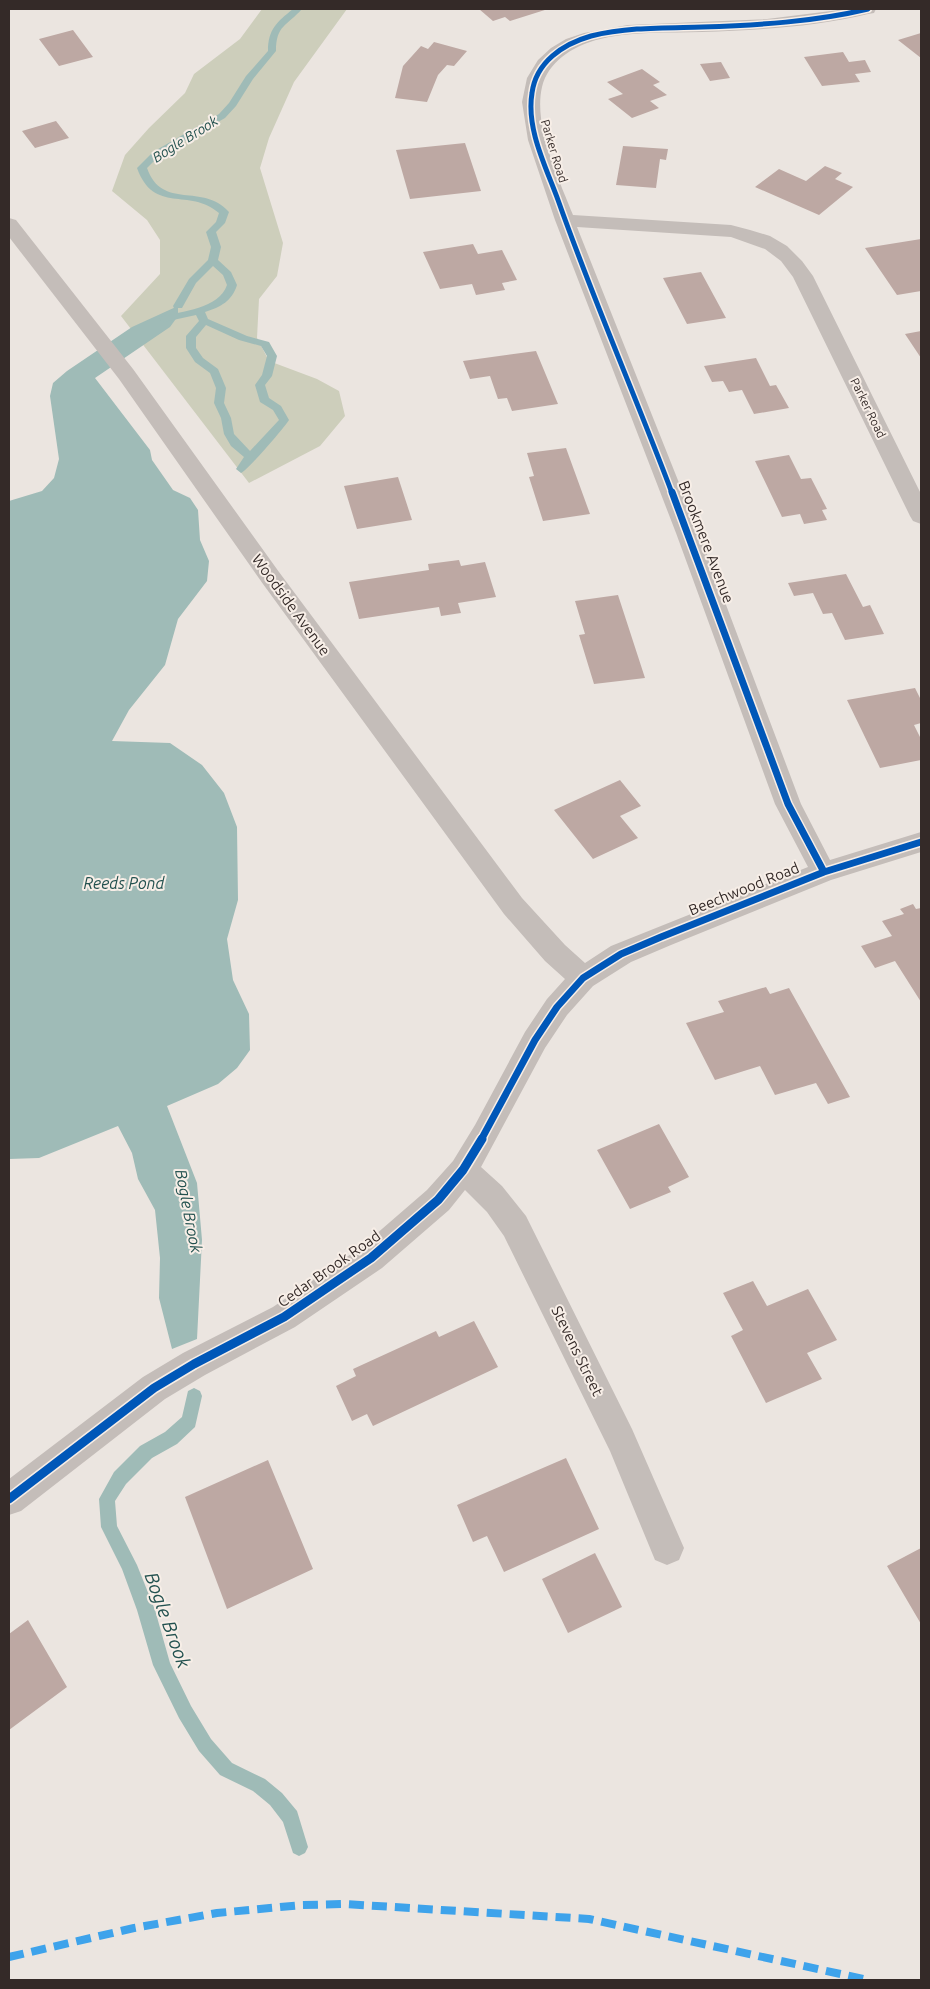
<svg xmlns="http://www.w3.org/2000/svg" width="930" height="1989" font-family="Ubuntu,sans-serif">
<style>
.green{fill:#cdcebb}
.water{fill:#9fbbb7}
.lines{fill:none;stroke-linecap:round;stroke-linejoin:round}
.stream{fill:#9fbbb7;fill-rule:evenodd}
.building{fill:#bda8a3}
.minor{fill:#c4bdb9;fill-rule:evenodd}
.quiet{stroke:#3ea3eb;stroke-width:8;stroke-dasharray:15 8;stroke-linecap:butt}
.cycleway-far2-casing{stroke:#f7eee7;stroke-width:8}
.cycleway-far1-casing{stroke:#f7eee7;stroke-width:10}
.cycleway-casing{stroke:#f7eee7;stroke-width:12}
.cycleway-far2{stroke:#0057b8;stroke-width:5}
.cycleway-far1{stroke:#0057b8;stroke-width:7}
.cycleway{stroke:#0057b8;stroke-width:9}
.labels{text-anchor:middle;stroke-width:4;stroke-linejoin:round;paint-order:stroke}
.far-street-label{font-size:12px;fill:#342a28;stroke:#f7eee7}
.far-water-label{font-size:14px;font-style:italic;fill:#22514f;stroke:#f7eee7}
.street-label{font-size:15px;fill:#342a28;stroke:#f7eee7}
.water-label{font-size:16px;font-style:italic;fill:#22514f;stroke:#f7eee7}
.near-water-label{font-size:19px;font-style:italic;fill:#22514f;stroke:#f7eee7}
</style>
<rect width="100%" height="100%" fill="#ebe5e0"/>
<path class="green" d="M262 9H347L294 82 269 138 260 168 283 243 277 276 259 299 257 338 269 361 317 379 339 391 345 416 320 446 249 483 121 316 160 274V240L147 220 112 191 125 155 149 128 185 93 194 74 240 39Z"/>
<path class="water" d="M178 306V316L170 327 95 378 150 450 152 460 173 490 190 498 198 510 200 540 209 561 207 581 178 619 165 665 129 710 112 741 170 743 202 765 224 793 237 827 238 900 227 939 233 980 249 1014 250 1050 237 1068 218 1084 167 1106 197 1183 202 1240 197 1339 172 1349 159 1298 160 1258 155 1210 138 1179 132 1153 118 1126 39 1158 9 1159V501L42 491 54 478 59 459 50 396 53 383 67 371 132 327Z"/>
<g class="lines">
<path class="stream" d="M293 9H302C287 26 276 25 276 51L253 79 236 106 225 118 159 156 147 168C162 211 203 182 229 212L225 223 216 232 221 247 218 260 231 272 237 285C232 301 221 307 205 312L208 319 247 336 269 342 277 356 272 376 265 385 269 398 281 406 289 420C284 428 247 471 241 473L236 469 244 457 231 446 224 434 221 418 214 403 216 388 210 373 195 362 186 348V336L199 321 196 315 164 322 159 319 160 317C182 311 219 309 227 285L223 275 213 266 196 283 182 308H174L173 306 189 279 208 260 211 247 206 232 216 222 219 213C189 187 154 215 137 168L153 152 219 114 229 103 246 76 268 51C268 29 277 22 293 9ZM206 325 239 340 261 346 267 356 262 375 255 385 260 402 273 410 279 420 250 451 234 434 231 418 224 403 226 388 218 369 203 358 196 348V337Z
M194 1388 200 1391 202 1396 195 1427 177 1444 152 1458 126 1484 115 1501 117 1526 137 1565 155 1610 170 1663 191 1706 211 1739 232 1763 265 1779 282 1793 297 1811 308 1847 305 1853 299 1856 293 1853 283 1822 270 1805 253 1791 220 1775 199 1751 179 1718 153 1665 137 1610 122 1569 101 1527 99 1499 114 1472 140 1446 165 1432 182 1417 188 1391Z"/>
</g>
<path class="building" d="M479 9H548L510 21 505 17 493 21Z
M73 30 93 57 59 66 39 39Z
M921 33V58L898 40Z
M434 42 467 51 454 66 447 65 438 75 427 102 395 98 403 66 421 46 428 49Z
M843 52 849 62 865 60 871 72 855 74 860 82 822 86 804 57Z
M721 62 730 78 710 81 700 64Z
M642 69 660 82 653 85 667 95 650 101 659 108 632 118 608 99 623 94 607 82Z
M56 121 69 138 35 148 22 131Z
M465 143 481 191 410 199 396 150Z
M623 146 668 149 666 160 660 159 656 188 616 185Z
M825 166 842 173 835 179 853 187 819 215 755 187 779 169 806 181Z
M921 239V291L897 295 865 248Z
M473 244 478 254 502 250 517 280 502 283 505 290 476 295 472 284 440 289 423 252Z
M701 272 726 318 687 324 663 278Z
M921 331V358L905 334Z
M536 351 558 404 512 411 507 398 498 399 490 376 470 379 463 361Z
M756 358 770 386 776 385 789 408 754 414 742 390 729 392 723 381 712 382 704 366Z
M566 448 590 514 543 521 529 477 534 476 527 453Z
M789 455 801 479 811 478 827 509 822 510 827 520 804 524 800 514 782 517 755 461Z
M398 477 412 520 357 529 344 486Z
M459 560 461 566 485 562 496 597 458 603 461 613 441 616 439 607 359 619 349 582 429 570 428 564Z
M846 574 863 607 870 605 884 634 845 640 832 613 823 614 813 593 794 596 788 583Z
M618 595 645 678 594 684 579 635 585 634 575 601Z
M915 688 921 700V723L914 725 921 739V760L880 768 847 700Z
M620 780 641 806 620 816 638 838 593 859 554 810Z
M913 904 916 909 921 908V1002L895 961 875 968 861 946 892 936 882 921 904 914 900 909Z
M766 987 770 994 789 988 850 1097 828 1104 816 1083 775 1095 760 1066 715 1080 686 1023 724 1012 718 1001Z
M659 1124 689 1177 668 1187 671 1192 630 1209 597 1150Z
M753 1281 767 1306 808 1289 837 1340 807 1353 822 1379 766 1403 731 1336 743 1330 723 1293Z
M474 1321 498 1367 373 1426 367 1414 352 1421 336 1386 356 1376 353 1369 436 1331 439 1337Z
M566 1458 599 1529 504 1572 487 1536 473 1542 457 1505Z
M268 1460 313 1569 227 1609 185 1497Z
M921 1548V1624L887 1566Z
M595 1553 622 1607 568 1633 542 1579Z
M28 1620 67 1687 9 1730V1634Z"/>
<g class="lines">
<path class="minor" d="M847 9H876L874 13 868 14C814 27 758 30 702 32 667 33 630 31 596 40 572 47 548 62 542 87 533 126 559 179 573 215L731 225 750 230 770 236 787 246 802 261 813 276 921 494V524L913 521 910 516 793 277 781 261 765 249 731 237 577 227 699 533 801 804 830 860 921 832V852L831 880 671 945 631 962 593 986 567 1015 545 1048 481 1167 502 1186 526 1216 632 1429 684 1548 679 1560 667 1565 655 1560 610 1451 504 1236 487 1212 465 1190 449 1210 382 1268 295 1327 205 1375 165 1399 21 1511 9 1515V1479L143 1377 183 1353 273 1307 360 1248 427 1190 453 1161 475 1125 525 1032 547 999 565 979 545 961 504 914 263 584 119 379 9 237V218L16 220 133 369 279 572 522 898 565 945 585 963 611 946 808 867 775 804 676 533 555 220 528 140 522 102 527 78 538 60 551 48 566 39 584 33 628 25 767 19Z"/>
<path class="quiet" d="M9 1957 134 1928 217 1913 302 1905 345 1904 589 1919 868 1980"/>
<g class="cycleway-far2-casing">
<path id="cycleway-far2" d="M672 493C635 395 593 299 558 200 546 167 526 129 532 93 536 62 563 44 591 36 627 27 665 28 702 27 758 25 814 22 868 9"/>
</g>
<g class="cycleway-far1-casing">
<path id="cycleway-far1" d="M672 492 788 804 824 872
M481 1140 535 1040 557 1007 583 978 621 954 661 937 824 872 921 842"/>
</g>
<g class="cycleway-casing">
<path id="cycleway" d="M9 1499 154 1388 194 1364 284 1317 371 1258 438 1200 463 1170 482 1139"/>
</g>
<use href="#cycleway-far2" class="cycleway-far2"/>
<use href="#cycleway-far1" class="cycleway-far1"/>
<use href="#cycleway" class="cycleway"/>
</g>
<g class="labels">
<g class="far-street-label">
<text transform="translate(554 151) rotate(73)" y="4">Parker Road</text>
<text transform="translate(868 408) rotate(64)" y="4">Parker Road</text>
</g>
<g class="far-water-label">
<text transform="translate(185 139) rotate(-32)" y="5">Bogle Brook</text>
</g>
<g class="street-label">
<text transform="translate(706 542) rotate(69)" y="5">Brookmere Avenue</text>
<text transform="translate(291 605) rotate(54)" y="5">Woodside Avenue</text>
<text transform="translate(744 889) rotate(-22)" y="5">Beechwood Road</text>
<text transform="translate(329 1269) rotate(-35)" y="5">Cedar Brook Road</text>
<text transform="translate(577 1351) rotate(64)" y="5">Stevens Street</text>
</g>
<g class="water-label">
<text x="124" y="889">Reeds Pond</text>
<text transform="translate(189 1211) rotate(79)" y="6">Bogle Brook</text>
</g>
<g class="near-water-label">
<text transform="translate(168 1620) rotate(70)" y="7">Bogle Brook</text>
</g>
</g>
<rect width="930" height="1989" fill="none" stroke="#342a28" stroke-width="20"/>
</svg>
